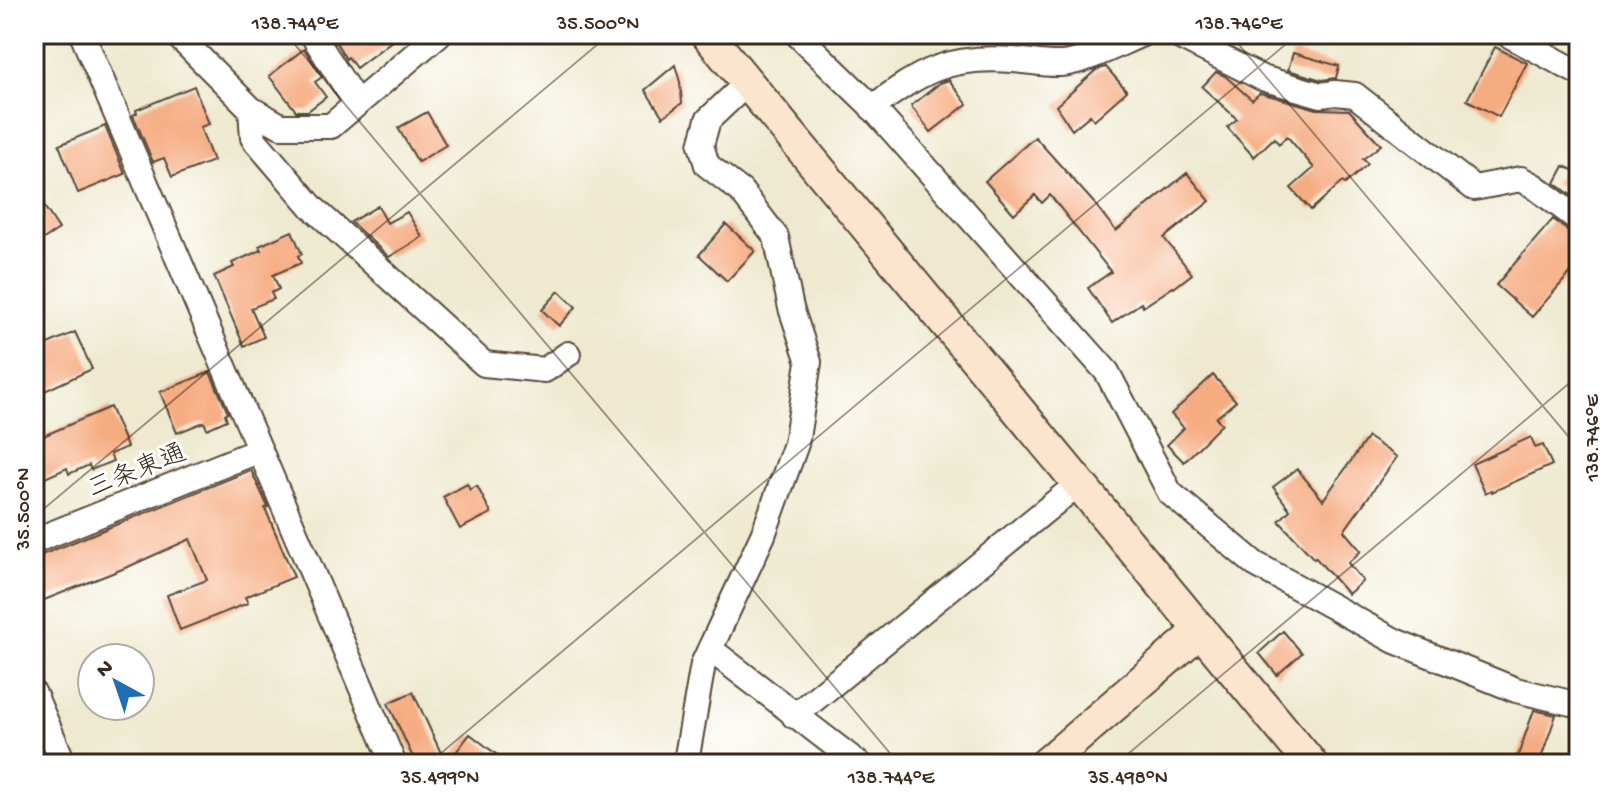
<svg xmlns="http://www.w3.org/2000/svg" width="1613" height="798" font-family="'Gochi Hand','Klee One',sans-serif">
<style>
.building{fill:#f6ac81}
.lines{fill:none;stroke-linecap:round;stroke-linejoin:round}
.street-casing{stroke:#564739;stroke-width:28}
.secondary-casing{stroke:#564739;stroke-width:36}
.street{stroke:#fff;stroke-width:24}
.secondary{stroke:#fbe5cf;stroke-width:32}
.ticks{fill:none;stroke:#3b2a1e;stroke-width:2;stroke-opacity:0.45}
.labels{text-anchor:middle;stroke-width:6;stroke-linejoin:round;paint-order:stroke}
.street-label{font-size:26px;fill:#3b2a1e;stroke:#fff}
.neatline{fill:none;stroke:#3b2a1e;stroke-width:3}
.ticks-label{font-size:20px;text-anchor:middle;fill:#3b2a1e}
</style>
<rect width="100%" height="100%" fill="#fff"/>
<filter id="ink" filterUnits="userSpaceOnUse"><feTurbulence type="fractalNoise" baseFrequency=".0125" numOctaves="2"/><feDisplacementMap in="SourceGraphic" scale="16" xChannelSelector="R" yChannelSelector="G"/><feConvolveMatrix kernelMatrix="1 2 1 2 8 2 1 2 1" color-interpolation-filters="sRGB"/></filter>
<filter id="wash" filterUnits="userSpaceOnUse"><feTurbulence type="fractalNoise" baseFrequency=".006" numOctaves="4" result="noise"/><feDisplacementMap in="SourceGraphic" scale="32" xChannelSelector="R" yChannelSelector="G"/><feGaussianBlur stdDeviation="1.8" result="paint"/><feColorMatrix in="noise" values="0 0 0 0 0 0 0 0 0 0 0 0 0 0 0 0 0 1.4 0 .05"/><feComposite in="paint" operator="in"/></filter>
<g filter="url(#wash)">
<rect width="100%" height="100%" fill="#eee9cf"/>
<g id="blocks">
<path class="building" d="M331 34H401L356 68 348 57 346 59Z
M1495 47 1527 63 1499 117 1467 100Z
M304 49 322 77 315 82 326 97 308 111H296L269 76Z
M1293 53 1339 66 1336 78 1322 80 1288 70Z
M675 65 680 82 682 103 663 117 645 90Z
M1106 67 1127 91 1094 120 1090 115 1072 130 1056 106 1096 70Z
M1216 72 1225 76 1252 100 1260 93 1317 109 1349 110 1381 145 1363 159 1368 164 1345 184 1342 182 1311 210 1291 188 1314 168 1287 136 1279 144 1274 138 1254 157 1227 127 1237 119 1202 87Z
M949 80 967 104 931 132 911 106 940 83Z
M194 86 209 124 200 127 213 161 172 177 164 158 153 162 133 115 137 113 136 110Z
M427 112 446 145 418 162 398 128Z
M105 126 125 174 78 193 59 145Z
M1035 137 1094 203 1116 231 1187 173 1210 201 1164 238 1192 274 1174 288 1173 287 1143 307 1141 303 1112 323 1088 288 1111 272 1050 195 1042 203 1035 195 1014 214 985 181Z
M1564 166 1579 173V201L1555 183Z
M34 191 59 229 34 245Z
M378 206 387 223 407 212 422 237 389 257 351 222Z
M1553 219 1570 232 1579 235V263L1532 317 1496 285Z
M726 224 755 251 727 281 699 255Z
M292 231 302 254 298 256 301 263 273 275 279 289 271 293 274 299 251 308 264 337 244 346 214 276 234 267 232 263 261 250 259 246Z
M559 291 576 307 559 326 542 310Z
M75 332 92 369 34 396V350Z
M210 372 228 413 225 414 227 420 207 429 204 422 177 433 160 392Z
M1213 375 1236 401 1216 418 1222 424 1184 462 1167 445 1184 428 1171 414Z
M110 407 127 447 110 454 113 461 91 470 89 465 69 474 67 468 34 483V440Z
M1368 437 1397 457 1344 531 1361 551 1348 563 1363 581 1348 594 1315 557 1314 559 1279 521 1290 510 1273 487 1297 469 1323 500Z
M1531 437 1535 448 1543 445 1552 465 1492 492 1491 490 1485 493 1472 464Z
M251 470 268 507 265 508 294 577 245 597 248 603 180 630 167 595 207 580 190 539 130 566 34 604V558Z
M467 484 470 490 477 486 491 513 460 529 443 497Z
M1283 631 1302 653 1277 675 1259 653Z
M413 692 446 764H416L388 703Z
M1534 710 1556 715 1539 764H1515Z
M470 734 509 764H447Z"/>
</g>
</g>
<g filter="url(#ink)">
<use href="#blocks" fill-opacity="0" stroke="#564739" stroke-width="2"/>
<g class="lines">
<g class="street-casing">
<path id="street" d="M82 34 394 764
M176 34 251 109 281 126H331L439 34
M312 34 357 104
M797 34 871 106 1107 372 1170 493 1255 564 1395 641 1516 690 1579 705
M1174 34 1262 78 1321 95 1335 93 1355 95 1474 188 1521 179 1534 186 1579 220
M1507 34 1579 73
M872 108C921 71 949 55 1013 60 1029 61 1045 65 1061 64 1087 62 1118 44 1142 34
M251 109 253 138 313 208 484 364 545 370 568 354
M34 541 260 450
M710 649 859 764
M34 694 64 764
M794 716 1079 483
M688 764 687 756 703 664 763 535 796 444 809 362 791 308 776 237 741 191 707 165 701 145 708 120 746 84"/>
</g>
<g class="secondary-casing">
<path id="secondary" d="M707 34 1311 764
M1046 764 1201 630"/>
</g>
<use href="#street" class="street"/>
<use href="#secondary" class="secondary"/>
</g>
</g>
<path class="ticks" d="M286 34 899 764M1230 34 1579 449M34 517 610 34M428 764 1298 34M1116 764 1579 375"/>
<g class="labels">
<g class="street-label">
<text transform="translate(136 469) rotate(-22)" y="9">三条東通</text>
</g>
</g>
<rect width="1613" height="798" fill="none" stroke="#fff" stroke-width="88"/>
<g transform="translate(116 682) rotate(320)"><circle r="38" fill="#ffffff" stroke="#b1aaa5" stroke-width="2"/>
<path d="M0-6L14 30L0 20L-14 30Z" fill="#1f6fb2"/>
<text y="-12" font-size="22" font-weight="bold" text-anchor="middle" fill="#3b2a1e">N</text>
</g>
<rect x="44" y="44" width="1525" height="710" class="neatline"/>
<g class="ticks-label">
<text x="295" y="29">138.744°E</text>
<text x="598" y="29">35.500°N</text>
<text x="1239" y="29">138.746°E</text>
<text transform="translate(1591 438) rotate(-90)" y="7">138.746°E</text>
<text transform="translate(22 509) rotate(-90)" y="7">35.500°N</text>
<text x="440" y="783">35.499°N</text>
<text x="891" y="783">138.744°E</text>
<text x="1128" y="783">35.498°N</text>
</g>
</svg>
